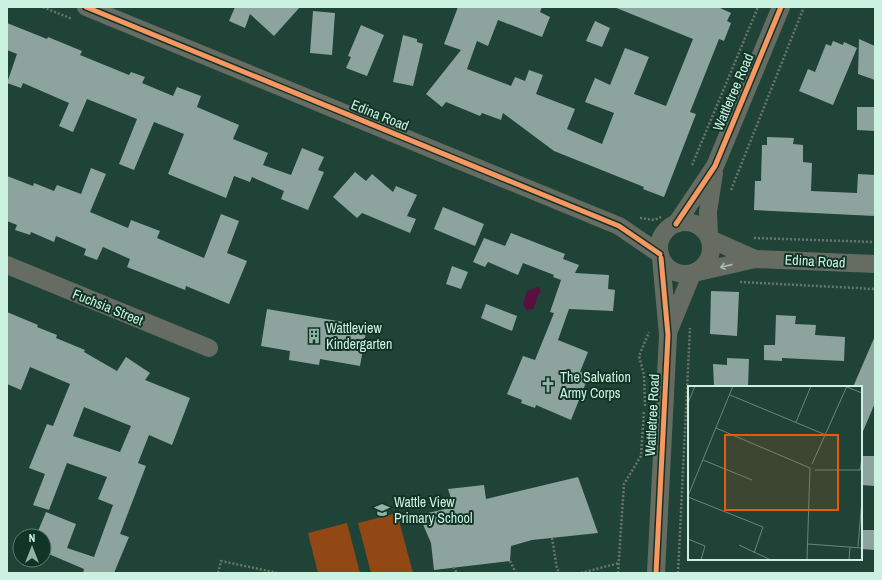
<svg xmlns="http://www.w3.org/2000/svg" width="882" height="580" font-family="'Archivo Narrow',sans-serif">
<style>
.green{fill:#914815}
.water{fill:#590f41}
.building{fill:#8ca49d;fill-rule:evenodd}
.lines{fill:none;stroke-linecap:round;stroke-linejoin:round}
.path{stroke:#6a756c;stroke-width:2.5;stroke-dasharray:2 2;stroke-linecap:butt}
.street{stroke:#676c62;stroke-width:18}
.cycleway-casing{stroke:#113427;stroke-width:8}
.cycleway{stroke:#f99763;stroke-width:5}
.oneway{stroke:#a3bcae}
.labels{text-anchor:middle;stroke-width:4;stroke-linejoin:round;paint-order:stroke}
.street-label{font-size:14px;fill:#cbf2e0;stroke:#113427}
.poi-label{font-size:14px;fill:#cbf2e0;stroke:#113427;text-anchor:start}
.inset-road{fill:none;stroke:#64897b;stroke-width:1}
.view{fill:#e8590c;fill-opacity:0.15;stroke:#e8590c;stroke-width:2}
.inset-edge{fill:none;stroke:#cbf2e0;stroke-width:2}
</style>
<rect width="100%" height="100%" fill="#1f4337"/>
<path class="green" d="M397 513 413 573H371L358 523Z
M347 523 360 573H318L308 533Z"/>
<path class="water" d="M538 287 541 291C536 296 537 303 533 309L527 310 523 305 527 291Z"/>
<path class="building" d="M235 7H300L274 36 250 14 245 28 229 21Z
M458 7H542L540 12 550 17 542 37 498 20 488 46 477 41 467 69 511 86 515 77 525 81 529 70 543 75 536 94 575 109 567 129 602 144 614 113 585 102 595 78 610 85 625 48 649 57 634 94 666 106 693 39 614 7H718L731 13 727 21 731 23 724 41 719 39 690 112 696 114 664 197 643 189 644 187 554 151 503 113 501 120 482 113 480 116 446 102 442 107 426 94 461 50 444 44Z
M313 11 335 13 332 55 310 53Z
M595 21 610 28 602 47 586 41Z
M7 23 47 39 48 37 82 51 80 55 129 75 131 72 145 77 142 83 173 96 177 87 201 96 197 107 239 125 233 139 268 153 263 165 291 175 302 148 324 157 318 170 324 172 308 210 281 199 284 191 252 177 250 182 234 176 226 198 168 174 184 134 154 122 134 170 119 164 137 119 87 99 73 132 59 126 69 103 23 83 21 88 7 83 17 54 7 50Z
M361 25 384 35 367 76 346 68 351 57 348 56Z
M403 35 417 39V42L423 44 413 86 393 82Z
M859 39 875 46V80L858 74Z
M833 41 843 45 844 42 857 48 833 105 799 91 808 69 815 72 826 44 831 46Z
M857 107H875V131L857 130Z
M767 137 794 138 793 144 803 145V162L812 163 811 191 857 193 858 174 875 175V216L754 210 755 181H761L762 145H767Z
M91 168 106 174 90 212 128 228 131 220 160 231 157 238 204 258 221 214 239 221 227 253 247 261 229 304 186 286 185 290 127 267 130 259 103 247 97 260 84 255 86 249 56 236 54 242 31 232 30 235 15 230 17 225 7 221V176L33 186 34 183 54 191 57 185 81 194Z
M355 172 366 181 372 174 393 192 396 186 417 195 407 216 416 219 410 233 362 213 357 218 333 197Z
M443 207 484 224 475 246 434 229Z
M511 233 565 254 563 259 579 265 575 273 609 275 608 289 615 290 613 311 569 309 558 340 588 352 580 372 589 375 571 420 536 405 535 408 521 403 522 400 507 394 523 356 535 360 554 313 550 312 561 280 553 277 554 275 523 263 518 275 488 262 485 267 473 262 484 238 505 246Z
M452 266 468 272 461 289 446 284Z
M711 291 739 292 737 336 710 334Z
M486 304 517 316 512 331 481 318Z
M267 309 367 326 360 366 320 359 319 365 289 360 290 351 261 346Z
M7 312 38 325 37 327 57 335 56 338 85 350 84 352 117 371 126 357 150 373 145 380 190 398 172 445 149 435 138 463 146 466 120 534 129 537 114 573H83L84 569 44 552V536H36L46 512 76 524 67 548 94 557 113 505 98 499 107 477 67 463 49 510 33 505 45 474 29 468 47 424 53 426 70 384 30 367 21 390 7 384ZM84 407 131 426 120 452 73 436Z
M776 315 796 316 795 324 816 325 815 335 845 337 844 361 782 358V361L764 360V345H775Z
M875 336V403L861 436V387H853Z
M727 358 749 359 748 387H714L713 364 727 365Z
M862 456H875V486L861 485Z
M578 477 598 533 532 540 511 546 510 561 434 570 431 543 419 515 454 507 448 489 484 485 486 499Z
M861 530H875V550L861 549Z"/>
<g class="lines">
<path class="path" d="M43 7 72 19
M692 165 758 7
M731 190 804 7
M640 218 654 220 661 217
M754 238 875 242
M740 282 875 289
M645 406 644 375 639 356 649 332
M552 538 557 569 560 573
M510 561 516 573
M453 567 457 573
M218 573 221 561 278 573
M581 573 619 563
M618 573 624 484 641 456 644 411
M678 573 690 328"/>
<path class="street" d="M86 7 619 226 660 254
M659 248a26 26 0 1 1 52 0a26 26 0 1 1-52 0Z
M676 224 715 166 781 7
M709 236 708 212 714 173
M710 239 755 259
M7 265 209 348
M698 272 755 259 875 264
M669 330 692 274
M656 573 668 335 661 258"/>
<g class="cycleway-casing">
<path id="cycleway" d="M86 7 619 226 660 254
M676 224 715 166 781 7
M656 573 668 335 661 258"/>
</g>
<use href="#cycleway" class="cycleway"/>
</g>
<defs><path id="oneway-shaft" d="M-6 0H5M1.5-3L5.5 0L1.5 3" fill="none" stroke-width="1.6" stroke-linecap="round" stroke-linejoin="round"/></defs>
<use class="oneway" href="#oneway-shaft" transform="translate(726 266) rotate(167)"/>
<defs>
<g id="building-bare" transform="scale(1.2)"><path d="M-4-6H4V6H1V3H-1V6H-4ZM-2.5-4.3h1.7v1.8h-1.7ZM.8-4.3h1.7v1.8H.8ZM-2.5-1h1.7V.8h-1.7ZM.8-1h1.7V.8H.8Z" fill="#8fb5a5" stroke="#113427" stroke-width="2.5" paint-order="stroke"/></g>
<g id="church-bare" transform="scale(1.2)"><path d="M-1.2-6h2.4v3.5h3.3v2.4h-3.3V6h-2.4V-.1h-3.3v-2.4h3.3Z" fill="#8fb5a5" stroke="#113427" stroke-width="2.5" paint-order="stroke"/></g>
<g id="school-bare" transform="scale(1.2)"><path d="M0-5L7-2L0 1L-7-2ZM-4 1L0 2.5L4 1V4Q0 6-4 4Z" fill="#8fb5a5" stroke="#113427" stroke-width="2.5" paint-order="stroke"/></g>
</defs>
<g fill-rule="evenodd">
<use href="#building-bare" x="314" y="336"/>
<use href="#church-bare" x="548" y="385"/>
<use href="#school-bare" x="382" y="510"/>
</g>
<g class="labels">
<g class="street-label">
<text transform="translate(733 92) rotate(-67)" y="5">Wattletree Road</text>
<text transform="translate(380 115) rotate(22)" y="5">Edina Road</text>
<text transform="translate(815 261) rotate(3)" y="5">Edina Road</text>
<text transform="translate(108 307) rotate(22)" y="5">Fuchsia Street</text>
<text transform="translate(652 415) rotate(-87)" y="5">Wattletree Road</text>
</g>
<g class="poi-label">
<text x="326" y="333">Wattleview<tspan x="326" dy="16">Kindergarten</tspan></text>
<text x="560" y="382">The Salvation<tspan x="560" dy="16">Army Corps</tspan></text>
<text x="394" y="507">Wattle View<tspan x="394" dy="16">Primary School</tspan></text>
</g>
</g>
<g transform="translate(688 386)">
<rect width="174" height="174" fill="#1f4337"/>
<path class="inset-road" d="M159 1 174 7M42 9 138 49M0 17 7 0M108 36 123 0M28 42 122 82M15 74 64 94M124 78 159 0M127 84H174M172 84 174 72M0 110 45 0M0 111 75 141 66 167M0 153 17 160 13 174M120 158 174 162M51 159 83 174M170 161 174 113M119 174 122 82M161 174 162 161"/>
<path class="view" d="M37 49H150V124H37Z"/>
<rect width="174" height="174" class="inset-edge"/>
</g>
<rect width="882" height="580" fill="none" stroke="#cbf2e0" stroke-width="16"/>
<g transform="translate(32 548)"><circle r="19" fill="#113427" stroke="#5b8071"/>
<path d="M0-3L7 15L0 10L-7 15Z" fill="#8fb5a5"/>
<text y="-6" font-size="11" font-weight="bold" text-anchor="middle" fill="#cbf2e0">N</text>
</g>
</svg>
